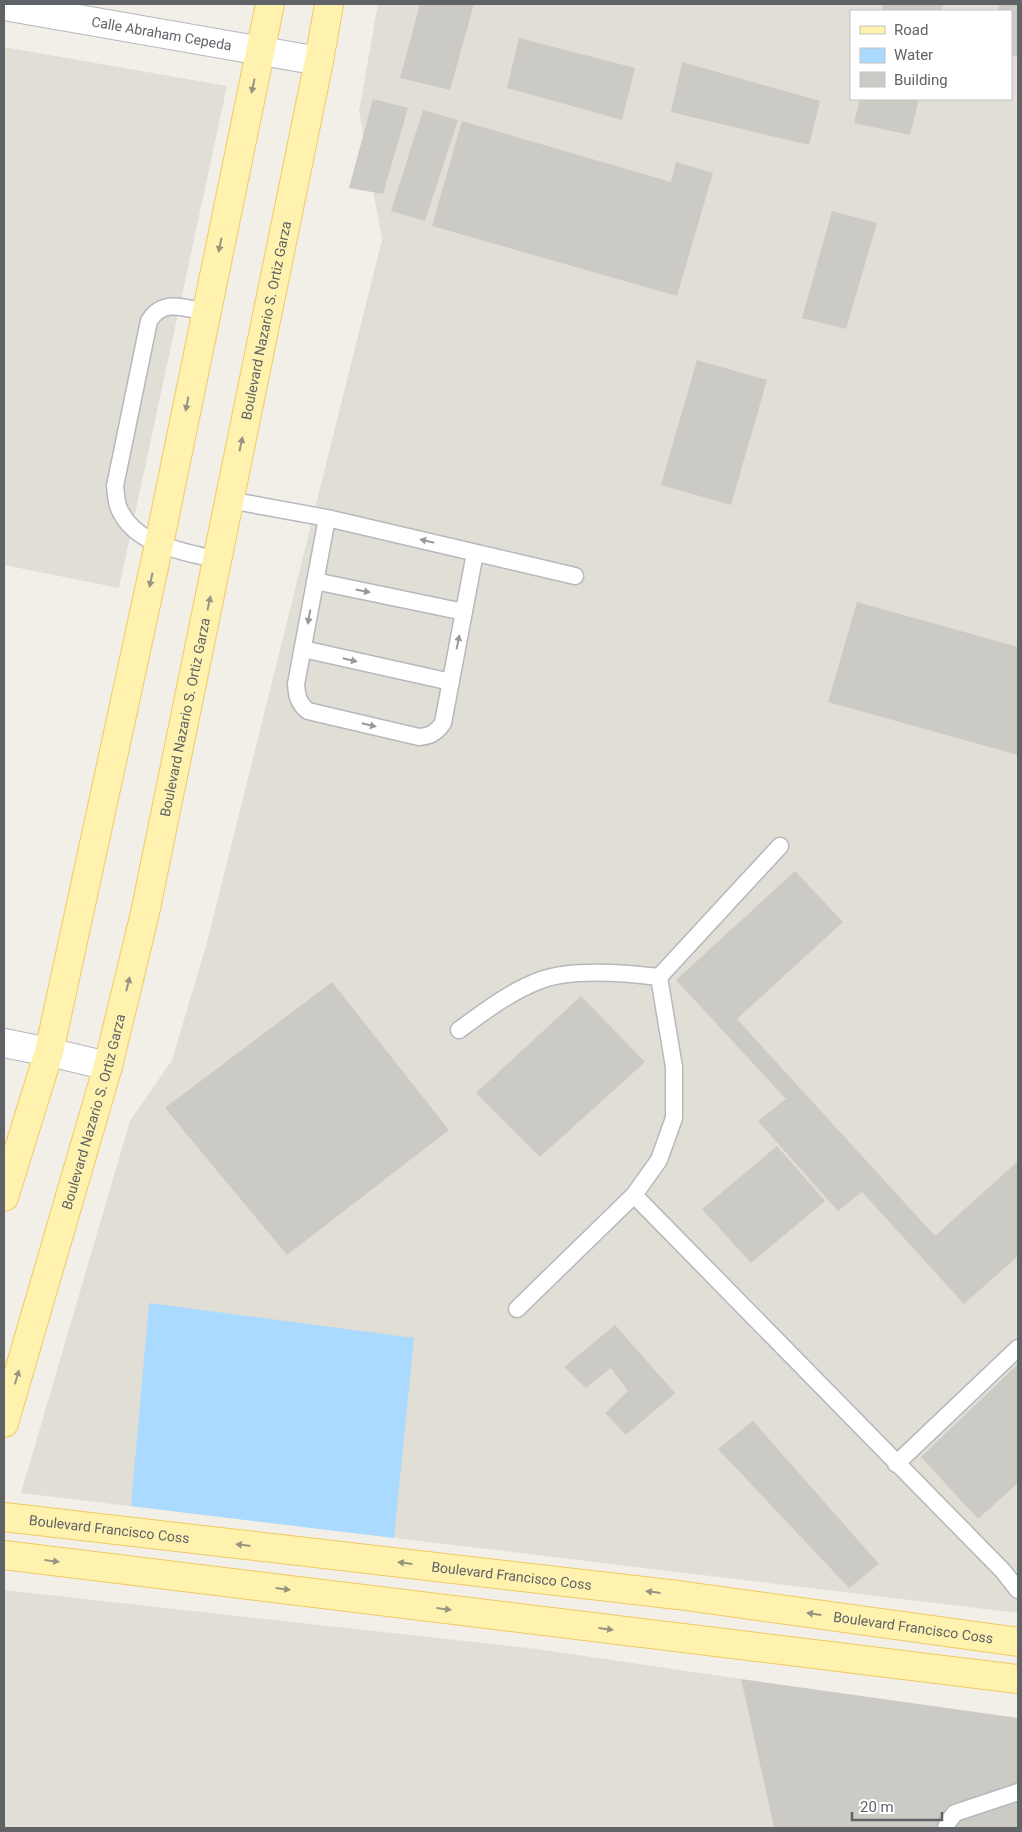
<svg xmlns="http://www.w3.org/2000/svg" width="1022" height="1832" font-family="Roboto,sans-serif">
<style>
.education{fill:#e1ded6;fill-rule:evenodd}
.water{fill:#aadaff}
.building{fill:#cccac5}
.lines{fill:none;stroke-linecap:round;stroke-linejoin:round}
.service-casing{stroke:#b5b8bc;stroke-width:19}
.minor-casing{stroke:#b5b8bc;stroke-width:30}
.primary-casing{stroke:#f2c960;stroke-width:30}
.service{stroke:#fff;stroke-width:16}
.minor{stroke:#fff;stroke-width:28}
.primary{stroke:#fff2af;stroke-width:28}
.oneway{fill:#979581}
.oneway2{fill:#979a9d}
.labels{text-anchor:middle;stroke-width:4;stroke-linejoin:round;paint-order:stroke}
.street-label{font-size:14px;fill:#5f6368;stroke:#fff}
</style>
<rect width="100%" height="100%" fill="#f1efe8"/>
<path class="education" d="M378 4H1018V1613L21 1493 130 1121 172 1060 206 946 382 240 359 111ZM851 11H1011V99H851Z
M4 47 227 86 119 588 4 565Z
M4 1590 537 1649 741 1679 774 1828H4Z"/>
<path class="water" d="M149 1303 414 1338 394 1538 131 1506Z"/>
<path class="building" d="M420 4H474L450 90 400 78Z
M883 4H943L941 11H882Z
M1000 4H1018V57L1011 55V11H998Z
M519 38 635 68 622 120 507 88Z
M682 62 820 101 809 145 671 112Z
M373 99 408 108 383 194 349 188Z
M860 99H919L910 135 854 123Z
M423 110 458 120 425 221 391 211Z
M462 121 671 182 676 162 713 173 677 296 432 226Z
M832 211 877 223 846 329 802 318Z
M697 360 767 380 731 505 661 485Z
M857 602 1018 647V755L828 702Z
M795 871 843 922 737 1019 935 1236 1018 1161V1256L964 1304 862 1192 838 1211 758 1121 786 1099 676 980Z
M332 982 449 1130 287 1255 165 1108Z
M581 996 645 1062 540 1157 476 1093Z
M777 1146 825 1201 751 1263 702 1209Z
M615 1325 675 1393 626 1435 605 1413 628 1391 611 1368 586 1388 564 1367Z
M1018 1364V1483L978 1519 921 1457Z
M753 1421 879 1564 849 1588 718 1449Z
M741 1679 1018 1718V1828H774Z"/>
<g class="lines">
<g class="service-casing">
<path id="service" d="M206 312C184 308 163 298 149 321L115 486C116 493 116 500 118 506 133 546 181 550 217 560
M229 500 327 518 575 576
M327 518 296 684C297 696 298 703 308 711L419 737C430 736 436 733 443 723L475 553
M315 581 464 612
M303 649 451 682
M459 1030C485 1011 511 991 541 980 573 968 626 973 659 977
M634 1195 1003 1571 1018 1590
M517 1309 634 1195 659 1160 674 1118V1067L659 977 780 846
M896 1464 1018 1348
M946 1828 948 1822 955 1813 1018 1792"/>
</g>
<g class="minor-casing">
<g id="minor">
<path id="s1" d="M4 6 319 61"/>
<path d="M4 1043 49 1052 108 1066"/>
</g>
</g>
<g class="primary-casing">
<g id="primary">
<path d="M4 1197 49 1052 159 544 270 4"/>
<path id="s2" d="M4 1423 108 1066 145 913 319 61 329 4"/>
<path id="s3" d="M4 1517 678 1595 1018 1642"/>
<path d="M4 1555 1018 1679"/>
</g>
</g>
<use href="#service" class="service"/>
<use href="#minor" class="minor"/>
<use href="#primary" class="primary"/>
</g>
<defs><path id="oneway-solid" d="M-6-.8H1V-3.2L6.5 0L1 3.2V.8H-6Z" transform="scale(1.25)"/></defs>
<g class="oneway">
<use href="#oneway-solid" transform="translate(253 86) rotate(102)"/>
<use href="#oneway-solid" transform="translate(220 245) rotate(102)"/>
<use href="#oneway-solid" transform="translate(187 404) rotate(101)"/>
<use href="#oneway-solid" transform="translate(241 444) rotate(-78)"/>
<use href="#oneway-solid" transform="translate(151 580) rotate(102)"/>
<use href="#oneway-solid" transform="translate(209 603) rotate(-78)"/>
<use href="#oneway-solid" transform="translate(128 984) rotate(-76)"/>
<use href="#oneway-solid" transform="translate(17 1377) rotate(-74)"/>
<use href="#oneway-solid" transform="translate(243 1545) rotate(-173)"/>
<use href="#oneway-solid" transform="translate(52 1561) rotate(7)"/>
<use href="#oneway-solid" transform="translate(405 1563) rotate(-173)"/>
<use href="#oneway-solid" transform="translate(283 1589) rotate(7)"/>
<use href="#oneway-solid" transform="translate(653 1592) rotate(-173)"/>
<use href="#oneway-solid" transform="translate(444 1609) rotate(7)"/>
<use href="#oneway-solid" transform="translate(814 1614) rotate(-172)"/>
<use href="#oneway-solid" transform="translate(606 1629) rotate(7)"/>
</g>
<g class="oneway2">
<use href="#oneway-solid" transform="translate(427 541) rotate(-167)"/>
<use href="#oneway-solid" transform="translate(363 591) rotate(11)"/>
<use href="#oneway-solid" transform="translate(309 617) rotate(100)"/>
<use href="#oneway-solid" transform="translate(458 642) rotate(-79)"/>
<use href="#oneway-solid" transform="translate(350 660) rotate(13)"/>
<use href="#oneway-solid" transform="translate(369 725) rotate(13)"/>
</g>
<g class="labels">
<g class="street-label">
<text dy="5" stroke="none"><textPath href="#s1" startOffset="160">Calle Abraham Cepeda</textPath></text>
<text dy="5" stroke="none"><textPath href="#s2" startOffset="1134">Boulevard Nazario S. Ortiz Garza</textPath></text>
<text dy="5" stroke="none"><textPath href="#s2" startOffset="729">Boulevard Nazario S. Ortiz Garza</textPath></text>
<text dy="5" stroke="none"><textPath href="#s2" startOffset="324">Boulevard Nazario S. Ortiz Garza</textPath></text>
<text dy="5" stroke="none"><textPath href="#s3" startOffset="106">Boulevard Francisco Coss</textPath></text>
<text dy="5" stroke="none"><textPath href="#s3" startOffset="511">Boulevard Francisco Coss</textPath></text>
<text dy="5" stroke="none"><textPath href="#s3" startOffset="916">Boulevard Francisco Coss</textPath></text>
</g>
</g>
<rect width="1022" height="1832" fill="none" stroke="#5f6368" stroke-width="10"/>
<rect x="850" y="10" width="162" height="90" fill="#ffffff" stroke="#bfc1c3"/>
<rect x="860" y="26" width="25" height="8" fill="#fff2af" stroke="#bfc1c3"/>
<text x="894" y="35" font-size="15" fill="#5f6368">Road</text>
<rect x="860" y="48" width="25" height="15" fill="#aadaff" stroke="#bfc1c3"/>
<text x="894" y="60" font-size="15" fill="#5f6368">Water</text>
<rect x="860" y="72" width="25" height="15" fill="#cccac5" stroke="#bfc1c3"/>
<text x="894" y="85" font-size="15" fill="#5f6368">Building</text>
<path d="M852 1812v8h90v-8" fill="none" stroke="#5f6368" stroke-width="2.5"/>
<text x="860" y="1812" font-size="15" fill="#5f6368" stroke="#ffffff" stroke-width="4" paint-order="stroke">20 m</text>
</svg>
